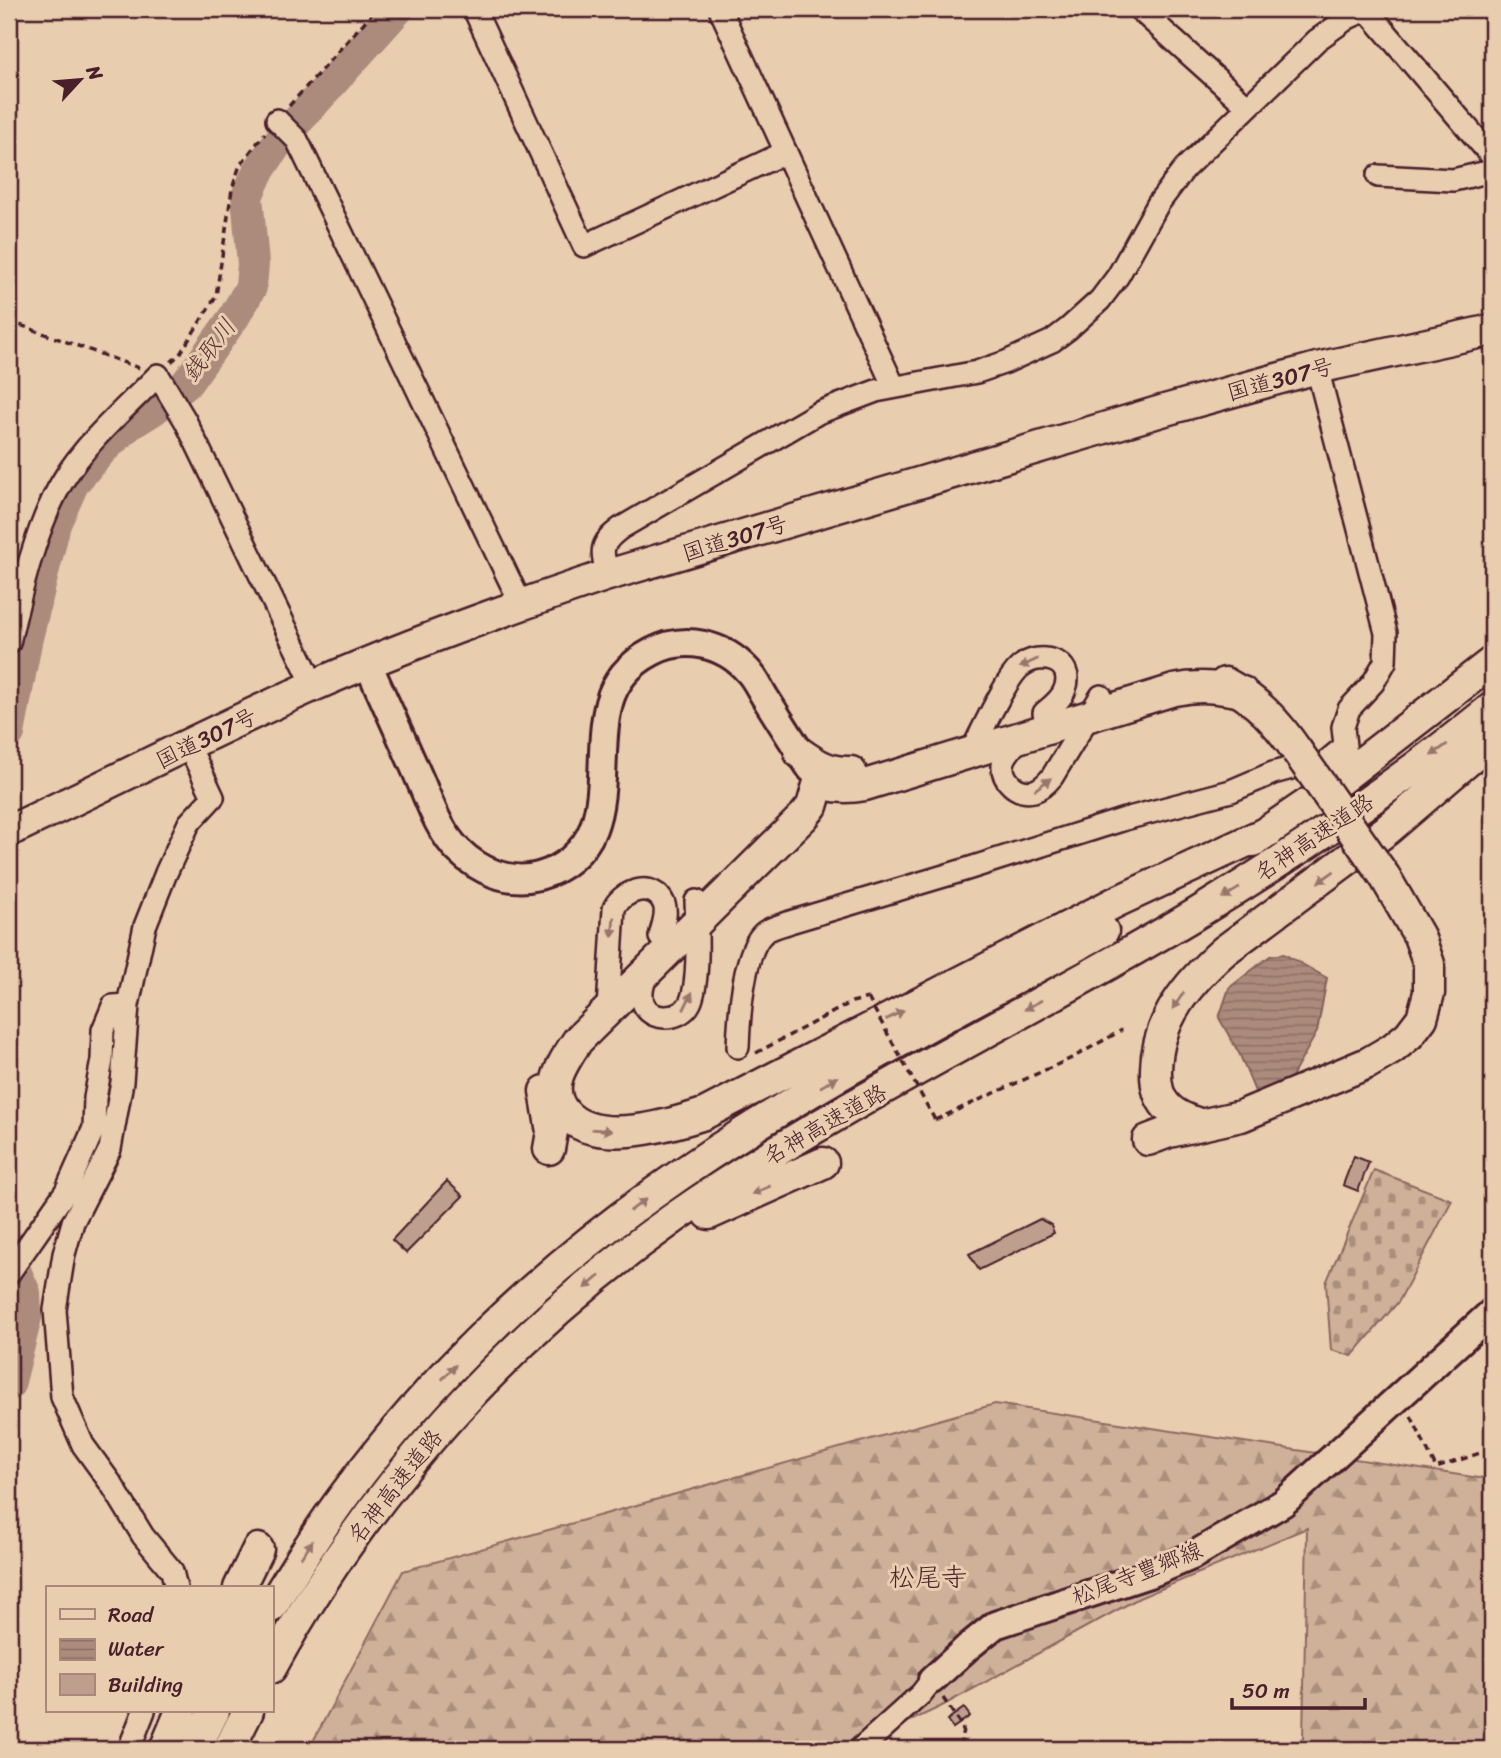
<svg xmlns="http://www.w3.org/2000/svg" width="1501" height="1758" font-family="Sriracha,'Klee One',sans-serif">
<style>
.forest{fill:url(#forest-firs);stroke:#8c6862;stroke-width:2}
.cemetery{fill:url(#cemetery-stones);stroke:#8c6862;stroke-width:2}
.water{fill:url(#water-rules);stroke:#85605c;stroke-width:2}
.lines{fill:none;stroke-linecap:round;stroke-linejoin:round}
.river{stroke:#ac8b7c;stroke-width:32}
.building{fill:#be9f8d;stroke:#4a1f2b;stroke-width:2}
.minor-casing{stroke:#4a1f2b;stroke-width:26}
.major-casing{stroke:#4a1f2b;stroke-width:32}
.highway-casing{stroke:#4a1f2b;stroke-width:35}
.path{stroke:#4a1f2b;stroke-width:3.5;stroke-dasharray:7 5;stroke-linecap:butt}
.minor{stroke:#e8cdaf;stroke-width:21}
.major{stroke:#e8cdaf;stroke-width:26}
.highway{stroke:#e8cdaf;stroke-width:30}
.highway-bridge-casing{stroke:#4a1f2b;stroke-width:35;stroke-linecap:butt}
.path-bridge{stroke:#4a1f2b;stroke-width:3.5;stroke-dasharray:7 5;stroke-linecap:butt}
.highway-bridge{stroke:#e8cdaf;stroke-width:30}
.oneway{fill:#99766d}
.labels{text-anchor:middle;stroke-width:6;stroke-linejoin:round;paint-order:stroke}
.street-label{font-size:23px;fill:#4a1f2b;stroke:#e8cdaf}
.water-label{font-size:24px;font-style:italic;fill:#5e353b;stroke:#e8cdaf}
.quarter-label{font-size:26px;fill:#4a1f2b;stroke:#e8cdaf}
</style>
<defs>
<pattern id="forest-firs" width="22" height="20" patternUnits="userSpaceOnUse" patternTransform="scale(1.75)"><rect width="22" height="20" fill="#cfb199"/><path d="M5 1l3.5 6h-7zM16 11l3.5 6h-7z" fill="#aa8f7d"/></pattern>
<pattern id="cemetery-stones" width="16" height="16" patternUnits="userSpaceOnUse" patternTransform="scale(1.75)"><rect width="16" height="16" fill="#cfb199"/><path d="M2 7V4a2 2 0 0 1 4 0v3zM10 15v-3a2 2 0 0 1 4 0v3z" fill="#aa8f7d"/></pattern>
<pattern id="water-rules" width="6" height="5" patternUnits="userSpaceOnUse" patternTransform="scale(1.75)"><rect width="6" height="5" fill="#ac8b7c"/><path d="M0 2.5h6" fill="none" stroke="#8e7166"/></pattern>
</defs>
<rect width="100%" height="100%" fill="#e8cdaf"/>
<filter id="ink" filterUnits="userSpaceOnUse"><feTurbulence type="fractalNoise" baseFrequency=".0143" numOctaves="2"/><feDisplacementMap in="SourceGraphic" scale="14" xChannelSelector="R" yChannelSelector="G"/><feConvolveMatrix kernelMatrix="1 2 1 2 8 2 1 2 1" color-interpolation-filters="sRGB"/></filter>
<g filter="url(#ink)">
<path class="forest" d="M995 1404 1479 1478 1492 1476V1749H1273L1303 1739 1307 1528 1139 1598 940 1707 851 1749H309L403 1571Z"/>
<path class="cemetery" d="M1374 1170 1452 1200 1399 1301 1352 1356 1331 1350 1326 1283Z"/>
<path class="water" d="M1284 954 1327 978 1317 1032 1290 1080 1256 1094 1240 1055 1219 1018 1229 988 1270 956Z"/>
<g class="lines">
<path class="river" d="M9 733 26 642 55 524 74 482 103 449 129 425 153 410 186 384 234 317 251 287 253 264 247 196 258 172 276 145 398 9
M9 1257 25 1293 26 1317 9 1385"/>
</g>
<path class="building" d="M1354 1156 1369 1162 1358 1191 1343 1185Z
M447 1181 463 1196 406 1253 392 1240Z
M1040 1219 1051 1225 1054 1233 979 1270 969 1254Z
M964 1708 970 1716 953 1728 947 1720Z"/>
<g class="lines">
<g class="minor-casing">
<path id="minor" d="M474 9 584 246 786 152
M720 9 894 387
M1139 9 1248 107
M1366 9 1488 152 1492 153
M277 120 297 140 521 604
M1378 176 1453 180 1492 171
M608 575C601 551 599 544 621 528L818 413 876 391 977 372 1006 362 1052 341 1068 329 1100 300 1118 276 1158 204 1185 168 1317 40 1348 18 1368 9
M9 643C20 594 37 522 64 479 88 440 126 408 158 375L185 420 314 686
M1022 736C1016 744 1004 754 1003 765 1002 781 1018 795 1034 791 1041 789 1047 783 1052 777L1101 696
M971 752C982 732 1004 681 1020 667 1039 650 1076 660 1065 689 1062 699 1052 706 1044 713
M647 971C645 979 641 989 642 997 644 1022 680 1023 690 1003 700 983 697 925 696 901
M608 1009 614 908C623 890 654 880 664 904 668 914 662 927 660 937
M738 1047C739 1021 743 948 765 932 772 927 783 925 790 922L964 870 1125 819 1231 791 1273 773 1299 766 1322 765 1345 746 1343 727 1349 709 1373 683 1385 662 1386 633 1317 368
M9 1273 66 1191 94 1128 95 1098 102 1060 103 1030 113 1006 128 1005
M176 1588 172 1571 143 1536 112 1485 83 1445 62 1397 55 1310 64 1254 73 1222 110 1149 122 1082 128 1005 145 926 166 873 189 823 213 797 189 746
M129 1749 144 1711
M860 1749 921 1694 932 1680"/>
</g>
<g class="major-casing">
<path id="major" d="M368 664C385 702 403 741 420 780 430 803 439 831 458 850 479 871 509 884 539 876 562 870 584 852 593 829 608 790 598 744 609 703 615 680 631 663 652 652 684 635 723 643 748 671 756 679 761 692 768 702 782 724 796 747 811 769
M932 1680 968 1647 995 1625 1152 1573 1192 1556 1283 1503 1492 1312"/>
</g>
<g class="highway-casing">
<path id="highway" d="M1225 683C1257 700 1277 722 1297 751
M1242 692C1218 687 1198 685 1174 690L865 785C848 788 835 788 819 782L812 806 804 816 578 1040C563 1063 544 1088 565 1113 595 1147 667 1126 704 1114L1116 902 1269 831
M800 753C817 765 830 773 851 772
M9 831C111 783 212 731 315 685 411 643 509 608 608 575L1165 410 1317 368 1492 330
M1253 841 1315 799 1492 662
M545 1091 552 1132 549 1149
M1199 1124C1170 1115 1155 1103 1156 1070 1157 1019 1188 983 1224 951L1387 830 1492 740
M1148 1140 1169 1132 1241 1116 1368 1063 1392 1049 1409 1035 1422 1018 1429 993V964L1419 936 1385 877
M709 1214 823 1163
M239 1588 258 1549
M271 1607C295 1568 319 1529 346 1493 431 1378 538 1275 654 1193 795 1092 951 1014 1103 931
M271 1668C368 1490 509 1335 674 1218 838 1103 1022 1018 1194 915 1297 853 1398 784 1492 708
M165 1749 181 1711
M195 1749 214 1711
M229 1749 248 1711"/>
</g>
<path class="path" d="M289 106 376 9
M9 321 139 368
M171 362 180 354 216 296 232 189 240 165 265 133
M756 1053 852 1002 868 998
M935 1120 1074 1057 1122 1030
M1411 1416 1436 1468 1492 1449
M943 1698 963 1728 960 1749"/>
<use href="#minor" class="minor"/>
<use href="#major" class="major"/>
<use href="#highway" class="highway"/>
<g class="highway-bridge-casing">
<path id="highway-bridge" d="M1297 751 1385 877"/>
</g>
<path class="path-bridge" d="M868 998 935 1120"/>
<use href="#highway-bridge" class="highway-bridge"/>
</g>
<defs><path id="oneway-solid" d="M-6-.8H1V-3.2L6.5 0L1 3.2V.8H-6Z" transform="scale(1.75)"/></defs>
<g class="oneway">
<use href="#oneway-solid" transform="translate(1029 663) rotate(154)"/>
<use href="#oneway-solid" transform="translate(1439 750) rotate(145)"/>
<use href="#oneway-solid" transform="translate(1043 784) rotate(-36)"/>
<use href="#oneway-solid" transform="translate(1326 877) rotate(145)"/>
<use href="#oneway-solid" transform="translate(1231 893) rotate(149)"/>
<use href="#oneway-solid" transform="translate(613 927) rotate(95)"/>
<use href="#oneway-solid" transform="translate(688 1001) rotate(-64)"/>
<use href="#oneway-solid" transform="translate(1178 1001) rotate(124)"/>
<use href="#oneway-solid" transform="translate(1033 1005) rotate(151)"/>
<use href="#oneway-solid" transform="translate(895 1015) rotate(-27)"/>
<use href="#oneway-solid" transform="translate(829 1082) rotate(-31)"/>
<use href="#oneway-solid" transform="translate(602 1130) rotate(5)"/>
<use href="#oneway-solid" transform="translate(761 1190) rotate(157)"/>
<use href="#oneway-solid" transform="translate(638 1205) rotate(-37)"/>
<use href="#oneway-solid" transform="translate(592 1282) rotate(140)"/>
<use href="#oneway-solid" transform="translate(449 1372) rotate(-47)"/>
<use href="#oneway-solid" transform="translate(307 1549) rotate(-56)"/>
</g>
</g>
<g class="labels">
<g class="street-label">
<text transform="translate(1280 379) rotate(-15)" y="8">国道307号</text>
<text transform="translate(735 538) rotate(-17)" y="8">国道307号</text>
<text transform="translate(206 738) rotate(-26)" y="8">国道307号</text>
<text transform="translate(1314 837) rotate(-34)" y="8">名神高速道路</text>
<text transform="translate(825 1124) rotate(-30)" y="8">名神高速道路</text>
<text transform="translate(395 1486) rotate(-52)" y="8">名神高速道路</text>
<text transform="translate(1137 1573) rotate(-21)" y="8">松尾寺豊郷線</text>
</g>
<g class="water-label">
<text transform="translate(209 350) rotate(-53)" y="8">銭取川</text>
</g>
<g class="quarter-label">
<text x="928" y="1586">松尾寺</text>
</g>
</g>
<rect width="1501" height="1758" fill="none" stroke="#e8cdaf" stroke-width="35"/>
<rect x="18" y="18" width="1466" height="1723" fill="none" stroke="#4a1f2b" stroke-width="2.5" filter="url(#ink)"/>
<rect x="46" y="1586" width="228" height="126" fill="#e8cdaf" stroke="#a9877a" stroke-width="2"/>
<rect x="60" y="1609" width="35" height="10" fill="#e8cdaf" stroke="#a9877a" stroke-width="2"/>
<text x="108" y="1622" font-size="21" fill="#4a1f2b">Road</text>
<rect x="60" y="1639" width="35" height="21" fill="url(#water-rules)" stroke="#a9877a" stroke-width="2"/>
<text x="108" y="1656" font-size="21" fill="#4a1f2b">Water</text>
<rect x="60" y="1674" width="35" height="21" fill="#be9f8d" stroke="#a9877a" stroke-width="2"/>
<text x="108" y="1692" font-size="21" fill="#4a1f2b">Building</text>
<g transform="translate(80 80) rotate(64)" stroke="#e8cdaf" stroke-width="5" paint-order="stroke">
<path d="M0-5L12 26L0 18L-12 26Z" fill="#4a1f2b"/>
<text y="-10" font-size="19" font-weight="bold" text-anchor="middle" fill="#4a1f2b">N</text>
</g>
<path d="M1232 1698v10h133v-10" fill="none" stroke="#4a1f2b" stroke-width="3.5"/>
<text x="1242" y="1698" font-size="21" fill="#4a1f2b" stroke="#e8cdaf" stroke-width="5" paint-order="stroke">50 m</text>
</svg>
